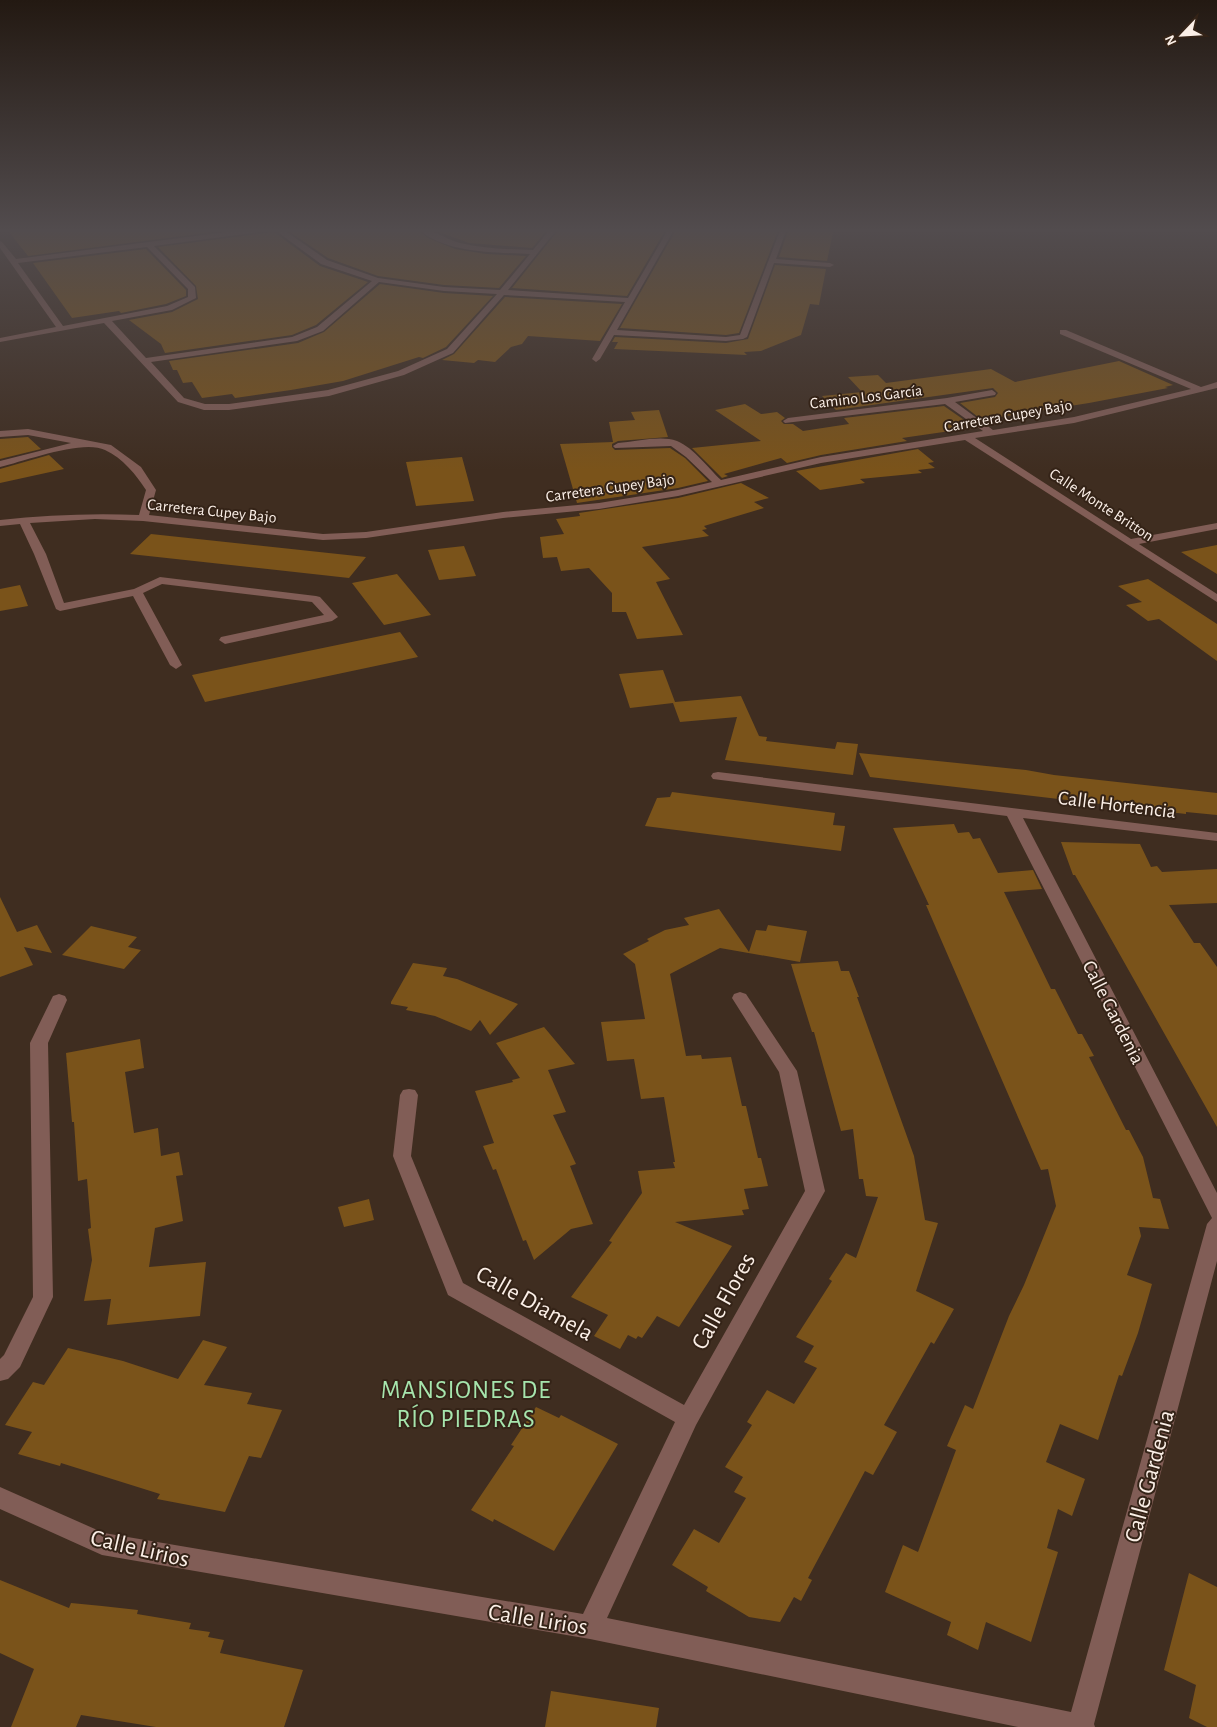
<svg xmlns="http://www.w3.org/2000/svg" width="1217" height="1727" font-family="'Alegreya Sans',sans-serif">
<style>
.building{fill:#7a531a}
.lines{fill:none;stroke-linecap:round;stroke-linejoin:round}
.minor{fill:#815d56;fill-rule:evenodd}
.labels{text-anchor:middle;stroke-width:4;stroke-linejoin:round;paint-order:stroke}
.far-street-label{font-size:16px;fill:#fbefe7;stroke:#342317}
.street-label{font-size:20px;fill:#fbefe7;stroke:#342317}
.near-street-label{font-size:24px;fill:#fbefe7;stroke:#342317}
.near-neighbourhood-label{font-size:25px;letter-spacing:1px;fill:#a6e5ad;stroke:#342317}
</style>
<rect width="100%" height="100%" fill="#3f2d20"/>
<path class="building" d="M41 228H244L28 256 9 232Z
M284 228H415L428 238 455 249 486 254 526 256 499 288 444 285 378 276 328 258Z
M428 228H549L532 248 469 243Z
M560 228H636L666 229 627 296 512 288Z
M687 228H779L739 333 726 335 620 328 676 230H686Z
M789 228H834L827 261 779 257Z
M274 232 320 266 368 282 316 325 292 335 165 353 161 344 129 320 172 312 198 299 196 286 158 247Z
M146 249 186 290V296L166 304 121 313 119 311 72 318 33 263Z
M775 265 826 269 819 305 810 304 801 335 761 351 744 352 747 355 614 349 618 342H612L615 337 726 343 748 339Z
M380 284 444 293 493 296 446 347 423 358 419 357 343 381 291 390 235 398 232 394 202 398 192 382 183 383 177 370H173L169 361 298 343 324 332Z
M505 297 622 304 600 341 528 336 522 344 511 347 495 362 478 360 474 363 442 360 454 354Z
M1119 361 1173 385 1165 387 1168 388 1089 403 982 420 960 403 995 397 998 393 993 388 836 410 822 396 862 392 848 377 878 375 886 383 991 369 1015 382Z
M745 404 761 414 777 412 785 418 781 421 784 424H793L803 431 849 424 844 418 944 406 967 422H962L971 428 902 438 907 441 821 455 787 463 781 458 724 474 728 476 722 478 692 448 761 441 715 410Z
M659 410 668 437 618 441 612 444V447L615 450 670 448 685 458 708 481 678 488 577 503 560 444 613 442 609 422 635 420 631 412Z
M28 437 41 449 0 459V439Z
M918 449 934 462 928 463 935 468 918 470 922 473 860 479 865 483 820 490 796 471Z
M49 455 64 469 0 483V469Z
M462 457 474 501 416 506 406 462Z
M741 483 769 498 754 502 764 508 704 526 707 529 702 530 709 536 642 547 670 579 656 582 683 635 637 639 626 612H612V593L589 568 561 571 557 557 543 558 540 537 564 534 556 519 580 516 579 513 678 498Z
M151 534 366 557 349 578 130 554Z
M1217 545V574L1181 552Z
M464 546 476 576 439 580 428 550Z
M397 574 431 615 384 625 352 583Z
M1148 579 1217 624V661L1159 619 1148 621 1126 605 1142 602 1118 586Z
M20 585 28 606 0 611V589Z
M400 632 418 657 205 702 192 675Z
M663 670 675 702 741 696 759 736 767 737 766 741 835 749 837 742 858 744 853 775 725 760 737 717 680 722 673 703 630 708 619 674Z
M859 753 1026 770 1054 775 1217 793V815L1186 812V814L870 777Z
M672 792 835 813 833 825 845 826 841 851 645 826 657 798 670 797Z
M954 824 958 833 969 832 973 839 980 838 998 873 1033 870 1042 889 1004 892 1051 989H1055L1078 1034H1082L1094 1056 1089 1057 1126 1130H1129L1143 1157 1153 1198 1160 1199 1169 1229 1139 1227 1141 1236 1127 1275 1152 1284 1138 1333 1122 1376 1119 1375 1098 1440 1060 1424 1046 1462 1085 1479 1072 1516 1058 1509 1047 1548 1058 1552 1031 1642 986 1622 978 1650 947 1635 951 1622 885 1592 903 1545 918 1552 956 1450 947 1446 965 1405 973 1409 1009 1316 1024 1285 1056 1206 1048 1169 1041 1170 926 905H929L893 828Z
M1061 842 1140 844 1151 867 1157 866 1162 872 1217 869V903L1169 905 1194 943H1200L1217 967V1127L1075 875H1073Z
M0 897 17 932 37 925 52 953 24 947 33 965 0 977Z
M719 909 749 952 756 930 766 931 768 925 807 931 800 962 720 948 670 974 686 1056 701 1055 702 1059 731 1057 742 1106H746L758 1158H761L768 1186 744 1189 749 1209 742 1210 744 1215 675 1222 732 1246 679 1327 657 1316 642 1338 638 1336 636 1339 628 1335 620 1349 594 1336 608 1315 571 1297 612 1242 609 1241 642 1193 638 1171 675 1168 673 1162H675L664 1097 641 1099 634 1059 607 1061 601 1022 645 1019 635 964 623 954 649 941 647 939 665 930 689 925 684 918Z
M91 926 137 937 128 947 141 950 124 969 62 955Z
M838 961 841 971H849L859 997H857L914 1156 925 1220 938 1223 916 1291 954 1309 934 1344 931 1342 884 1425 897 1432 873 1475 865 1471 808 1578 812 1580 801 1601 794 1597 780 1622 749 1617 706 1591 708 1587 672 1565 694 1529 719 1543 746 1498 734 1492 743 1477 725 1467 752 1425 747 1422 767 1390 794 1404 817 1368 804 1362 814 1346 796 1337 832 1281 829 1279 846 1253 856 1258 878 1197 866 1196 863 1179H859L853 1129 841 1131 814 1032H812L791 964Z
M413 963 447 968 443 976 457 979 518 1004 490 1035 480 1020 471 1031 435 1016 406 1010 408 1007 391 1004V1002Z
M544 1027 575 1064 548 1070 566 1112 553 1115 576 1164 570 1166 593 1224 571 1229 534 1260 526 1240 523 1241 496 1169 493 1170 483 1146 494 1143 475 1091 513 1082 512 1080 520 1078 496 1043Z
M140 1039 144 1068 125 1072 134 1133 158 1128 161 1156 179 1152 183 1175 176 1176 183 1221 155 1228 149 1267 206 1262 200 1316 107 1325 111 1299 84 1301 92 1260 88 1229 91 1228 87 1179 78 1181 74 1122H72L66 1053Z
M369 1199 374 1220 344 1227 338 1207Z
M203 1340 227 1347 204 1385 252 1393 247 1404 282 1410 261 1458 249 1456 225 1512 157 1499 160 1494 61 1463 60 1466 18 1454 32 1432 5 1425 33 1382 44 1385 68 1348 123 1361 178 1379Z
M536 1407 559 1418 561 1415 618 1444 554 1551 494 1519 493 1522 471 1510 514 1446 511 1445Z
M1189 1573 1217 1587V1727H1207L1189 1718 1196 1685 1164 1670Z
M0 1580 69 1608 71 1603 102 1606 138 1610 137 1614 191 1623 189 1629 210 1632 208 1637 224 1640 220 1653 303 1670 284 1727H156L81 1715 76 1727H11L34 1669 0 1653Z
M551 1691 659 1708 656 1727H545Z"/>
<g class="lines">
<path class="minor" d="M258 228H281L327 260 378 278 444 287 500 290 530 254C494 252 445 254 417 228 431 228 445 239 460 243 484 249 509 249 533 250L551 228H558L508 290 628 298 669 228H675L617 330 726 337 740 335 781 228H787L776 259 830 263 834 265 830 267 774 263 747 337 743 339 726 341 614 335 600 359 596 362 592 359 625 302 504 295 453 353 404 375 329 396 229 410H204L178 402 104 323 0 342V338L56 327 0 248V241L2 242 16 259ZM275 230 321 264 372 281 317 327 292 337 146 358 112 321 172 310 196 298 195 287 154 246ZM147 247 188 289V297L167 306 63 326 18 263ZM379 282 444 291 497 294 447 349 398 371 328 390 229 404H205L184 398 151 362 297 341 323 331Z
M1206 228H1217V231L1207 230Z
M1060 330H1066L1201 387 1217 382V388L1074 423 975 438 1131 539 1217 523V529L1139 544 1217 594V602L965 440 821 463 678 496 599 509 503 518 366 538 323 540 143 521 95 519 30 523 46 554 64 603 134 589 160 577 316 596 320 597 338 617 332 621 225 644 219 640 221 637 324 615 312 602 162 584 143 593 182 665 176 669 170 665 133 596 60 611 56 609 34 554 20 524 0 526V520C46 515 92 513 139 515L146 490C136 475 123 458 105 450 83 439 25 461 0 467V461L71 443 28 435 0 437V431L28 429 111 445 141 467 156 490 149 515 323 534 366 532 503 512 599 503 678 490 712 482 686 457 671 446 615 448 613 446 618 443C635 442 660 435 677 441 694 448 708 468 721 480L821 457 983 431 945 404 785 423 783 421 788 418 947 398 992 390 996 393 995 395 955 402 993 430 1074 417 1191 389 1060 334Z
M718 772 1217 833V841L1023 818 1217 1193V1261L1094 1724 1095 1727H1018L590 1639 102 1555 0 1509V1487L104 1533 583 1614 675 1422 448 1295 393 1156 400 1095 403 1090 409 1089 415 1090 418 1095 411 1156 463 1283 684 1405 805 1191 779 1072 732 998 734 994 740 992 746 994 797 1071 825 1191 696 1425 607 1618 1071 1712 1207 1224 1212 1218 1007 816 713 779 711 776 713 773Z
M59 994 65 996 67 1000 48 1043 53 1297 20 1367 8 1379 0 1381V1359L4 1355 33 1297 30 1043 51 1000 53 996Z"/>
</g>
<linearGradient id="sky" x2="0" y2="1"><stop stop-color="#231912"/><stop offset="0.49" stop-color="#524c4e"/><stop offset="1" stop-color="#524c4e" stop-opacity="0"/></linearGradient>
<rect width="1217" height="470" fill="url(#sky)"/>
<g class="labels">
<g class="far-street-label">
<text transform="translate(866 396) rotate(-7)" y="6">Camino Los García</text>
<text transform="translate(1008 415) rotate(-10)" y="6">Carretera Cupey Bajo</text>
<text transform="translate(610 487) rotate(-8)" y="6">Carretera Cupey Bajo</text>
<text transform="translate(1102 504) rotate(33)" y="6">Calle Monte Britton</text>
<text transform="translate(212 510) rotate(6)" y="6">Carretera Cupey Bajo</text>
</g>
<g class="street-label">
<text transform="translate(1117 804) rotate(7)" y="7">Calle Hortencia</text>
<text transform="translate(1114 1012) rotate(63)" y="7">Calle Gardenia</text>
</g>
<g class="near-street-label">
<text transform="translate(723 1301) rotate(-61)" y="8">Calle Flores</text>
<text transform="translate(535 1303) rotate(29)" y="8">Calle Diamela</text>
<text transform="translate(1149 1476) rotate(-75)" y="8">Calle Gardenia</text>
<text transform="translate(140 1548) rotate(13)" y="8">Calle Lirios</text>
<text transform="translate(538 1619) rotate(9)" y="8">Calle Lirios</text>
</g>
<g class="near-neighbourhood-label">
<text x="466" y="1398">MANSIONES DE<tspan x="466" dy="29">RÍO PIEDRAS</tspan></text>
</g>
</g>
<g transform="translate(1182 35) rotate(245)" stroke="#342317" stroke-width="4" paint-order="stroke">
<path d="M0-4L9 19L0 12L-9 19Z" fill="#fbefe7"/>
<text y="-8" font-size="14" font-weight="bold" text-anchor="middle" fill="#fbefe7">N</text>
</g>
</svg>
